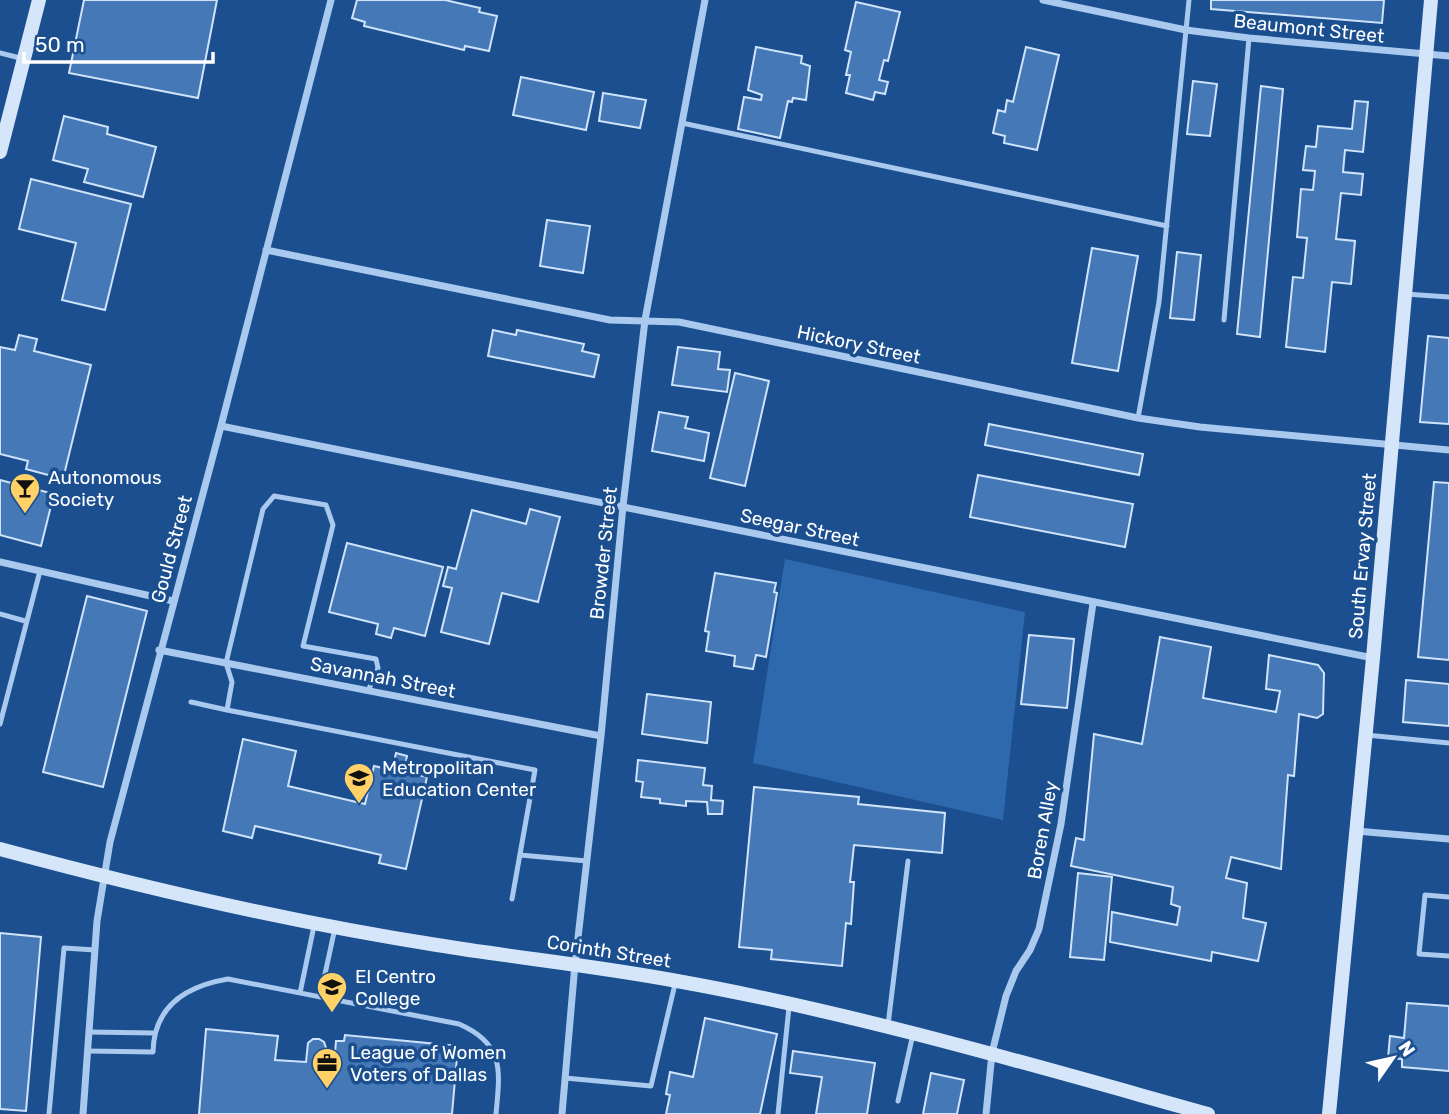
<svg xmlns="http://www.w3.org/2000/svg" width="1449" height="1114" font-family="Rubik,sans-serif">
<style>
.green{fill:#2e69ad}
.building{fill:#4478b7;stroke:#cfe3fa;stroke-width:2}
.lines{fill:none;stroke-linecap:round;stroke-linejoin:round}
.service{stroke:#a9c9ee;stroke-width:5}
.minor{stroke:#a9c9ee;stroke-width:7}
.secondary{stroke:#d6e6fa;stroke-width:14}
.labels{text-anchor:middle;stroke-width:7;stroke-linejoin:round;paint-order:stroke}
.street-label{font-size:19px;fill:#fff;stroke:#1b4f8f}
.poi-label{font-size:19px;fill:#fff;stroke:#1b4f8f;text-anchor:start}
</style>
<rect width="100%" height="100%" fill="#1b4f8f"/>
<path class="green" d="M785 559 1025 612 1003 820 753 763Z"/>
<path class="building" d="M84 0H217L198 98 69 73Z
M357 0H445L480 8 479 12 497 16 489 51 465 46 464 50 364 26 365 22 352 18Z
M1211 0H1384L1382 23 1211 9Z
M856 2 900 12 888 61 884 60 879 80 888 82 885 94 875 92 873 100 846 93 850 75H846L851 52 845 50Z
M756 47 802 56 801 63 810 66 806 100 793 98 792 102 788 101 780 138 738 129 744 97 761 100 762 95 748 90Z
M1026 47 1059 55 1037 150 1004 143 1005 136 993 133 998 110 1005 112 1007 100 1013 102Z
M521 77 594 92 586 130 513 115Z
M1193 81 1217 84 1210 136 1187 134Z
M1261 86 1283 89 1260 337 1237 334Z
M603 93 646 100 640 128 599 121Z
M1355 101 1368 102 1363 152 1345 150 1343 172 1363 174 1361 195 1341 193 1336 239 1355 241 1351 284 1332 282 1325 352 1286 347 1293 277 1303 278 1307 238 1297 237 1301 189 1313 190 1315 171 1303 170 1306 146 1316 147 1318 126 1352 129Z
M64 116 108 127 107 134 156 147 143 197 84 182 88 169 53 160Z
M31 179 131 204 105 310 62 300 76 243 19 229Z
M547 220 590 226 583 273 540 266Z
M1092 248 1138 256 1118 371 1072 363Z
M1177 252 1201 255 1194 320 1170 318Z
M493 330 516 335 517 330 584 344 582 351 599 355 594 377 488 356Z
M19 335 37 339 34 351 91 365 63 479 26 469 28 461 0 454V347L15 350Z
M1428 336 1449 338V424L1420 422Z
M678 347 720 352 718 369 730 370 727 392 672 385Z
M735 373 769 381 745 486 710 478Z
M659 412 688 417 685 428 709 433 704 461 652 451Z
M989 424 1143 454 1139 475 985 445Z
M978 475 1133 504 1125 547 970 517Z
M0 480 54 494 41 546 0 535Z
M1434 482 1449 483V660L1418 657Z
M530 509 560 517 538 602 502 593 489 644 441 632 452 588 443 586 448 567 456 569 472 510 526 524Z
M347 543 443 567 425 636 394 628 391 638 376 634 378 624 329 612Z
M715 573 776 583 774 592 777 593 766 657 756 655 753 669 734 666 735 656 706 651 709 632 705 631Z
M87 596 147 611 103 787 43 772Z
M1029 635 1074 639 1067 708 1021 704Z
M1160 637 1211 647 1203 698 1276 712 1280 691 1266 689 1269 655 1318 665 1324 673 1323 714 1317 718 1299 714 1294 776 1288 775 1281 869 1231 857 1226 878 1247 883 1243 918 1266 923 1258 961 1212 952 1211 961 1110 942 1112 912 1177 925 1180 907 1171 904 1173 887 1071 866 1076 838 1084 840 1094 734 1142 744Z
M1406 680 1449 684V726L1403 722Z
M647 694 711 702 707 743 642 734Z
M243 739 296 751 288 786 365 804 374 766 392 770 396 753 407 756 404 772 427 777 406 869 379 863 381 855 255 826 252 838 223 831Z
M638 760 705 768 703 785 712 786 711 800 723 801 722 814H708L707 802 686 801V806L660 803V799L641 797 643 782 636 781Z
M754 787 859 797 858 804 945 813 942 853 854 845 850 882H854L851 924 846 923 842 966 771 959 772 950 739 947Z
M1078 873 1112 877 1104 960 1070 957Z
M0 933 41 937 26 1111 0 1109Z
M1407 1003 1449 1006V1071L1402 1067V1059L1388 1058 1390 1036 1404 1038Z
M705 1018 777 1034 760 1114H666L670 1095 666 1094 670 1072 693 1077Z
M206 1029 278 1036 275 1060 306 1062 308 1043 313 1039H319L324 1042 326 1048 324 1064 334 1065 336 1041H344L345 1035 458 1046 452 1114H199Z
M793 1051 875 1063 867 1114H816L822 1077 790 1073Z
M931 1073 964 1080 957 1114H923Z"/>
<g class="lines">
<path class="service" d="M0 53 24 59
M682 123 1167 226
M1405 294 1449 297
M1224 320 1249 38
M1138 418 1159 302 1189 0
M0 614 25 621
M368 691 378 668 376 659 303 646 333 525 326 505 274 496 263 509 226 663 232 682 227 710 535 770 512 899
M191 702 227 710
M0 724 40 571
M1366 735 1449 743
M520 855 587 861
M1449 897 1425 895 1419 954 1449 956
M300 993 314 926
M320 997 335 928
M888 1025 908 861
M89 1032 153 1033
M88 1051 153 1052C154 1006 186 986 228 979L459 1024C505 1044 500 1071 496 1114
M565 1078 651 1086 675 984
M898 1101 913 1034
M49 1114 64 948 95 950
M778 1114 789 1007"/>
<path class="minor" d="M1043 0 1186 30 1249 38 1449 56
M266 250 610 320 679 322 1138 418 1200 427 1449 450
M221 426 1373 658
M0 562 173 601
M159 650 601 736
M1356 831 1449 839
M83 1114 97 921 110 842 221 426 331 0
M562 1114 575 964 601 736 623 506 645 320 705 0
M986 1114 992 1053 1006 996 1016 971 1030 950 1039 929 1061 824 1093 603"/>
<path class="secondary" d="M0 152 39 0
M0 849C144 888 290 922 437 945 517 958 597 966 677 981 856 1013 1032 1065 1208 1114
M1329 1114 1373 658 1431 0"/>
</g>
<defs>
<g id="bar-pin" transform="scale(1.575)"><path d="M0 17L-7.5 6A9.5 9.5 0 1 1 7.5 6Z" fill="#ffd166" stroke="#1b4f8f"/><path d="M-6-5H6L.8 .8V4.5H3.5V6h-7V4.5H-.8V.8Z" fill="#111"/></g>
<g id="school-pin" transform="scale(1.575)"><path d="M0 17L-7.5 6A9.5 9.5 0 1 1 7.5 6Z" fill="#ffd166" stroke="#1b4f8f"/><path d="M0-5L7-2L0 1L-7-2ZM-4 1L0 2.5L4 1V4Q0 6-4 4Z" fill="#111"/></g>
<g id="university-pin" transform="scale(1.575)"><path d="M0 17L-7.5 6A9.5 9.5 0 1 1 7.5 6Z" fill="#ffd166" stroke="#1b4f8f"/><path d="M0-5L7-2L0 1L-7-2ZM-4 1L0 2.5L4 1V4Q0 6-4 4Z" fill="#111"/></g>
<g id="office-pin" transform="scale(1.575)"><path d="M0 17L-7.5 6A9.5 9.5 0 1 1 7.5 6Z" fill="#ffd166" stroke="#1b4f8f"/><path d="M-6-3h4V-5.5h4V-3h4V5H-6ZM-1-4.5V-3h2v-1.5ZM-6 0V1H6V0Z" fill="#111"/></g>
</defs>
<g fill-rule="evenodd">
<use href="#bar-pin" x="25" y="488"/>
<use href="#school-pin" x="359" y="778"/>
<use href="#university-pin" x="332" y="987"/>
<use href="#office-pin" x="327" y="1063"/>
</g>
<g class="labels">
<g class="street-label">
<text transform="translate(1309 28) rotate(6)" y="7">Beaumont Street</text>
<text transform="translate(859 344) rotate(12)" y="7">Hickory Street</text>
<text transform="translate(800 527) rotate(12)" y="7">Seegar Street</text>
<text transform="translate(171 549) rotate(-75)" y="7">Gould Street</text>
<text transform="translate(603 553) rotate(-84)" y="7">Browder Street</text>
<text transform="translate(1362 556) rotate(-85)" y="7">South Ervay Street</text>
<text transform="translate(383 677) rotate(11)" y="7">Savannah Street</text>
<text transform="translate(1042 830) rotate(-80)" y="7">Boren Alley</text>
<text transform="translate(609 951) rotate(9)" y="7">Corinth Street</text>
</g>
<g class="poi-label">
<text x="48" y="484">Autonomous<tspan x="48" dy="22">Society</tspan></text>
<text x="382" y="774">Metropolitan<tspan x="382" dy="22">Education Center</tspan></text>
<text x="355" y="983">El Centro<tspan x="355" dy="22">College</tspan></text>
<text x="350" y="1059">League of Women<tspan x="350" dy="22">Voters of Dallas</tspan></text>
</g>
</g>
<g transform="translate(1393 1058) rotate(56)" stroke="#1b4f8f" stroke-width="5" paint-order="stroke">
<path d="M0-5L12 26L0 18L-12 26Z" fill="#ffffff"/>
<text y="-10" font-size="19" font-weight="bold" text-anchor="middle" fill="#ffffff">N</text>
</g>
<path d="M24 52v10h189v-10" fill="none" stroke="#ffffff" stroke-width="3.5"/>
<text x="35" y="52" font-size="21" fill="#ffffff" stroke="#1b4f8f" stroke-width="5" paint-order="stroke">50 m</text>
</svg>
